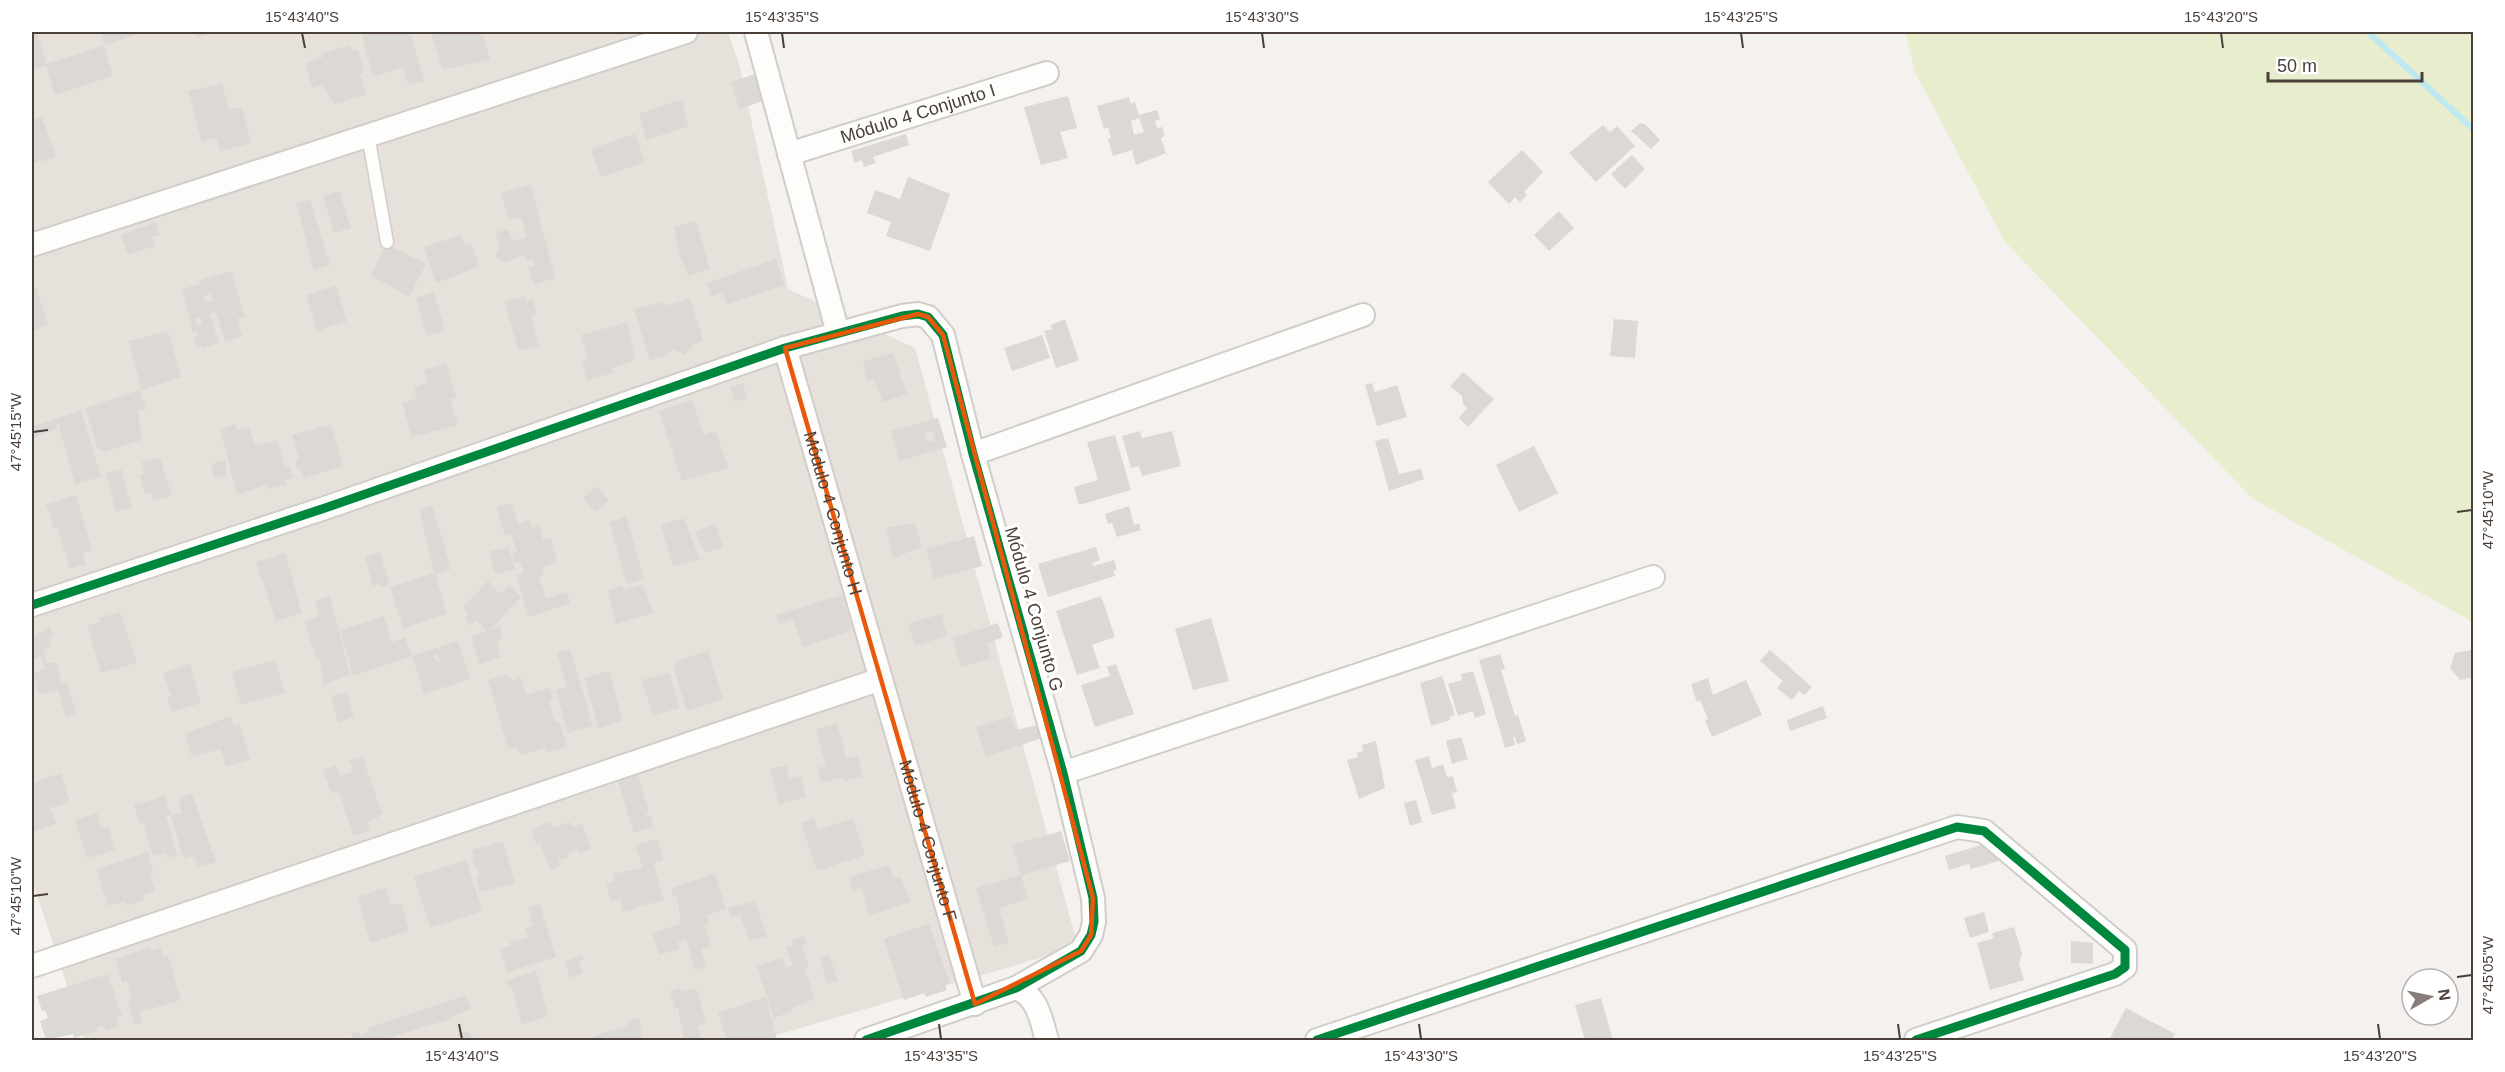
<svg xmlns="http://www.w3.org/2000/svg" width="2505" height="1072" font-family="Arial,sans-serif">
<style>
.residential{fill:#e7e1dc}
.green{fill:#e8edce}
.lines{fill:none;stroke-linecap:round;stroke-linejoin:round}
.stream{stroke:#bfe9f1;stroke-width:6}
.building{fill:#dcd8d5;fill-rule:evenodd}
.lane-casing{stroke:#d1cdca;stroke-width:15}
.street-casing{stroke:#d1cdca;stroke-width:26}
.lane{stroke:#fdfdfc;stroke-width:12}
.street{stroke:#fdfdfc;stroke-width:22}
.cycleway-casing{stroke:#fff;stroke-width:13}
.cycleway{stroke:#00873e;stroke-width:9}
.marked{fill:none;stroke:#e8590c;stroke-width:4.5;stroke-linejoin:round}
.ticks{fill:none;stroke:#4b3f39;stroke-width:2}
.labels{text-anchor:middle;stroke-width:6;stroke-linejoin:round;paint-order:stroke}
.street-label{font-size:18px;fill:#4b3f39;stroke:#fff}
.neatline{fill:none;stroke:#4b3f39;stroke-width:2}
.ticks-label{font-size:15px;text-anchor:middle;fill:#4b3f39}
</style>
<rect width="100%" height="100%" fill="#f4f1ee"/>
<path class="residential" d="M32 32H728L739 64 788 289 915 348 1078 947 759 1040H85L32 880Z"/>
<path class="green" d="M1905 32H2473V622L2253 499 2005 242 1915 72Z"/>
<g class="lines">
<path class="stream" d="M2368 32 2474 130"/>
</g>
<path class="building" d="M32 32H37L46 64 104 46 113 76 55 95 46 65 32 70Z
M101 32H145L105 45Z
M197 32H214L198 37Z
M361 32H410L424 81 408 85 403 67 373 77Z
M430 32H482L490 59 443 70Z
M349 45 353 51 358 50 364 73 360 74 366 95 334 104 323 85 312 88 305 63 323 57 322 53Z
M755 74 763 101 739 109 731 82Z
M222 84 229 109 242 107 251 143 220 151 216 138 202 142 188 91Z
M1068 96 1077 128 1060 132 1068 158 1041 165 1024 107Z
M1129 97 1131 104 1135 102 1139 115 1157 110 1160 119 1155 121 1157 128 1162 127 1165 136 1161 138 1166 153 1136 165 1132 150 1113 156 1108 139 1111 138 1108 127 1104 129 1097 106ZM1139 118 1144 132 1134 135 1131 121Z
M676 101H682L689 126 646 140 639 114Z
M32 109 35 119 42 117 56 157 32 164Z
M1640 123 1645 124 1660 140 1651 149 1631 131Z
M1603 125 1610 132 1617 126 1635 146 1596 182 1569 153Z
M635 134 645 162 601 177 591 149Z
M906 134 909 145 873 157 876 163 864 167 862 160 855 163 851 151Z
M1522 150 1543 172 1524 192 1527 195 1520 202 1515 197 1509 204 1488 182Z
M1632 155 1645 169 1625 189 1611 174Z
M908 177 950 194 930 251 886 236 891 222 867 213 875 190 900 199Z
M531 184 555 278 534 285 528 267 535 266 533 259 526 261 524 255 505 262 495 257 500 247 495 233 508 229 512 241 527 237 521 217 509 220 501 193Z
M339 191 351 228 334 233 323 196Z
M310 200 330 265 314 270 296 203Z
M1559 211 1574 228 1549 251 1534 235Z
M696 221 710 269 688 276 679 253 674 227Z
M156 222 160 235 152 237 155 246 128 255 121 235Z
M461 235 464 245 471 243 479 267 436 283 424 247Z
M386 244 426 264 409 297 371 275Z
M776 259 785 285 727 304 723 292 711 296 707 283Z
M231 271 245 317 237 319 242 336 225 342 216 312 210 314 219 343 202 348 201 345 197 346 194 337 198 336 197 331 193 332 182 289 200 284 198 281ZM211 294 213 301H205L203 296ZM201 318 203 325 197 326 195 319Z
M336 286 347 321 317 331 306 295Z
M36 287 48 325 32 331V288Z
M434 292 445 331 427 336 416 298Z
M525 296 527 302 533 300 537 314 531 316 539 346 519 351 504 302Z
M690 298 703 340 694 344 684 355 674 349 664 357 650 360 634 309 662 302 663 306Z
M1065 319 1079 360 1056 368 1044 331 1052 329 1051 325Z
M1614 319 1638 321 1635 358 1610 356Z
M627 322 635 360 612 368 613 373 587 380 582 362 588 360 581 335Z
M168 331 181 377 142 390 128 341Z
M1042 335 1050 358 1012 371 1004 348Z
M893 353 907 394 883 402 874 379 867 381 863 361Z
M446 363 456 398 450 399 458 425 412 437 402 403 417 398 414 387 427 383 424 370Z
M1463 372 1494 399 1468 427 1459 418 1467 408 1463 404 1462 396 1450 386Z
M743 383 747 398 735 402 730 387Z
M1372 383 1375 392 1397 385 1407 417 1377 426 1365 385Z
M140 390 146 409 138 411 142 440 103 452 102 449 98 450 86 408Z
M692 400 704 435 715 431 729 468 682 481 659 411Z
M81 410 101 477 75 484 58 423 56 425 57 429 32 438V427Z
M938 418 947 447 899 461 891 431ZM933 431 935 440 927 442 925 433Z
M235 424 237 430 249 427 255 446 277 440 285 468 290 466 293 478 285 480 287 484 268 489 266 485 237 495 220 429Z
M331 424 343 466 304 478 301 469 298 470 295 461 299 460 292 435Z
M1140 431 1142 438 1172 431 1181 466 1142 476 1139 466 1131 468 1122 436Z
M1115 435 1131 490 1079 505 1074 487 1098 480 1087 442Z
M1388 438 1399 474 1421 469 1424 479 1389 491 1375 441Z
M1534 446 1558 493 1519 512 1496 465Z
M160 457 172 496 153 501 150 493 145 494 140 475 145 474 142 462Z
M226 460V475L214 478 211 464Z
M121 469 132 508 116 512 106 473Z
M597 486 609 500 595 512 583 498Z
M76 495 92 551 83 553 86 564 70 569 57 527 53 529 50 516 53 513 49 514 46 504Z
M512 503 518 524 529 520 531 528 539 526 543 540 551 538 557 562 542 567 544 575 539 576 546 599 567 592 570 603 528 617 517 576 524 572 519 561 514 563 512 554 517 552 511 534 505 536 497 507Z
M432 505 451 569 435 574 447 614 403 628 390 587 434 573 419 509Z
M1129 506 1134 525 1139 523 1141 530 1117 537 1112 523 1108 524 1105 514Z
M626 516 644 579 627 584 609 522Z
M684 518 700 560 673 566 661 525Z
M915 523 922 547 893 558 886 528Z
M716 524 723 548 705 553 696 534 698 530Z
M974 536 982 566 934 579 926 549Z
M508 547 515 569 495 574 489 552Z
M1096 547 1100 560 1092 563 1093 566 1114 560 1117 570 1113 571 1115 576 1048 597 1038 564Z
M380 552 390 585 380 587 379 584 373 586 365 557Z
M285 553 302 613 276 621 256 562Z
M488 581 500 594 509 585 521 597 490 630 500 626 502 635 497 645 501 657 479 664 471 636 487 631 476 620 470 626 465 617 468 613 463 607Z
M643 584 653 613 616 624 608 590 622 586 624 590Z
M842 595 852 630 803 647 793 619 779 624 776 615Z
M330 596 350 674 324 685 319 658 316 659 304 621 319 616 315 601Z
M1101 596 1115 637 1092 645 1100 668 1077 675 1056 611Z
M120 612 137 663 101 673 87 626 100 622 99 618Z
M941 614 947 636 915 646 908 624Z
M384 616 392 642 405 637 412 656 353 676 340 630Z
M1211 618 1229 681 1193 690 1175 629Z
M998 623 1003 637 987 643 991 658 961 667 952 638Z
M50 626 53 636 49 637 51 647 43 650 47 664 56 662 62 683 67 682 76 714 66 717 58 690 39 695 33 673 45 669 42 657 32 660V638Z
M458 641 470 679 424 694 412 656ZM438 654 440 661 436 662 433 655Z
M570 649 593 726 568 733 556 690 567 688 557 652Z
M1770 650 1812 687 1804 695 1799 691 1792 700 1777 688 1783 681 1760 661Z
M2471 650 2474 653V677L2460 680 2450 668 2455 653Z
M708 651 723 699 687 711 674 670 676 661Z
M1500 654 1505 669 1501 670 1515 716 1518 715 1526 741 1517 744 1515 737 1513 738 1515 745 1505 748 1479 660Z
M275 660 285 693 241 705 232 672Z
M190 664 201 703 172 712 167 697 171 696 163 673Z
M1116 664 1134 714 1095 727 1081 685 1110 676 1107 667Z
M609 671 623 721 599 728 584 678Z
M1473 671 1486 714 1475 718 1473 711 1458 716 1448 684 1462 680 1461 674Z
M669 673 679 708 653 716 642 680Z
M506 675 513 680 520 675 526 695 550 688 553 700 549 702 555 722 559 721 567 747 546 753 545 748 521 755 516 748H508L488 680Z
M1442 676 1455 715 1450 717V720L1431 726 1420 683Z
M1708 678 1713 695 1746 680 1762 715 1712 737 1705 720 1708 719 1700 700 1697 702 1691 684Z
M347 692 354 716 338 723 331 696Z
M1823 706 1827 718 1790 731 1787 720Z
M231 716 234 726 240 724 250 760 226 767 221 749 192 757 185 734Z
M1011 716 1016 730 1037 725 1041 738 986 757 976 727Z
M837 724 847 759 858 756 863 776 844 781 843 777 821 783 817 768 826 766 816 729Z
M1461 737 1468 759 1452 764 1446 741Z
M1376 741 1385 788 1359 799 1347 760 1358 757 1357 753 1363 751 1362 745Z
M365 756 364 761 382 814 377 815 378 818 367 822 370 831 353 836 339 792 332 793 330 790 323 770 336 765 340 776 353 771 349 760Z
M1429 756 1432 768 1443 764 1447 777 1453 776 1457 792 1452 793 1456 808 1432 815 1415 760Z
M786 765 790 779 801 776 806 797 779 804 770 769Z
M61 773 70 802 50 808 56 824 32 832V783Z
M638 775 649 812 644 814 651 817 653 827 634 833 618 782Z
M192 794 216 862 198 867 194 856 184 859 171 816 182 812 178 798Z
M165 796 171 815 166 816 177 855 167 858 166 853 153 856 143 823 140 824 134 805Z
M1416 800 1422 822 1410 826 1404 803Z
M97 813 101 828 109 826 115 850 87 858 75 820Z
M814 818 818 830 853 818 865 855 817 871 801 823Z
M551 822 553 828 570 822 572 827 582 824 591 849 579 854 578 850 568 853 569 857 558 861 560 866 550 870 540 843 536 844 531 829Z
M1061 831 1070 861 1021 875 1012 845Z
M657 839 663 860 653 863 664 900 623 912 620 899 611 902 606 884 615 881 613 874 643 868 635 845Z
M503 841 515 883 480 892 476 877 480 876 471 859 474 858 472 850Z
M1985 844 2002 860 1971 869 1969 864 1949 870 1945 856Z
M148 852 154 874 150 873 155 891 142 895 144 900 127 906 125 901 108 906 96 869Z
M466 860 482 911 430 928 414 877Z
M889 865 893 879 901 877 910 902 869 915 861 888 853 890 849 877Z
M715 873 726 909 707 915 709 923 704 924 711 946 701 949 706 967 695 970 686 939 678 942 679 949 659 955 652 933 681 924 677 896 673 897 671 888Z
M1021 875 1028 899 999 908 1009 943 994 947 976 888Z
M386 888 391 905 401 903 409 931 370 943 358 896Z
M755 901 767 936 749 941 740 914 731 918 728 908Z
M540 904 556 957 507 972 500 949 511 946 510 942 528 937 525 928 533 926 528 907Z
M1984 912 1989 932 1970 938 1964 918Z
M929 924 950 983 945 985 947 990 926 997 924 993 904 1000 884 939Z
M2014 927 2022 954 2019 963 2024 980 1990 990 1977 943 1994 938 1992 933Z
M804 936 806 944 802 945 809 968 805 969 815 999 791 1008 792 1011 774 1018 757 966 783 957 786 968 793 965 786 947 792 945 791 941Z
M2071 941 2093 943V964L2071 963Z
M150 947 151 951 161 948 163 956 168 955 181 1000 140 1012 143 1022 135 1025 128 1002 132 1000 127 981 122 982 116 959Z
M829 954 838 981 827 984 820 957Z
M582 955 584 959 579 961 583 973 570 978 565 962Z
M536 971 548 1016 522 1024 511 986 508 987 506 981Z
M108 974 122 1016 116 1018 118 1027 106 1031 104 1025 97 1028 98 1031 74 1038 73 1034 46 1040 40 1021 48 1018 45 1010 42 1011 37 996Z
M680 988 681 992 696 988 706 1023 697 1026 701 1040H684L678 1008 675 1009 670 991Z
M466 995 471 1009 452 1016 453 1018 382 1040H354L351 1033 359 1031 360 1035 368 1032 367 1028Z
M766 997 777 1040H727L718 1013Z
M1601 998 1613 1040H1585L1575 1005Z
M2126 1008 2175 1034 2172 1040H2109Z
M639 1018 643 1040H594L593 1036 628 1026 627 1021Z
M469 1031 474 1040H460L458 1034Z"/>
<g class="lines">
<g class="lane-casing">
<path id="lane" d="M368 135 387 242"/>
</g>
<g class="street-casing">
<g id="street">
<path d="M756 32 838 333"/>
<path id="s1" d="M789 154 1047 73"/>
<path d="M32 245 686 32"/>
<path id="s2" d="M785 348 975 1004"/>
<path d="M973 454 1363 315"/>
<path d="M32 605 325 508 785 348 902 316 918 314 928 317 943 335 973 454 1063 773 1093 898 1094 922 1091 935 1081 951 1016 988 866 1040"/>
<path d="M1063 773 1653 577"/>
<path d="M32 966 881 679"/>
<path d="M1016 988C1038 996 1041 1020 1047 1040"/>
<path d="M1317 1040 1957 827 1984 831 2125 950V967L2115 974 1916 1040"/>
</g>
</g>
<use href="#lane" class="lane"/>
<use href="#street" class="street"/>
<g class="cycleway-casing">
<path id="cycleway" d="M32 605 325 508 785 348 902 316 918 314 928 317 943 335 973 454 1063 773 1093 898 1094 922 1091 935 1081 951 1016 988 866 1040
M1317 1040 1957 827 1984 831 2125 950V967L2115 974 1916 1040"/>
</g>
<use href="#cycleway" class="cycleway"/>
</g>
<path class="marked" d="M918 314 928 317 943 335 1093 898 1091 935 1081 951 975 1004 785 348Z"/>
<path class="ticks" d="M302 33 305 48M782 33 784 48M1262 33 1264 48M1741 33 1743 48M2221 33 2223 48M33 432 48 430M2457 512 2472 510M33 896 48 894M2457 977 2472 975M459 1024 462 1039M939 1024 941 1039M1419 1024 1421 1039M1898 1024 1900 1039M2378 1024 2380 1039"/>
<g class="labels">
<g class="street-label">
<text dy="6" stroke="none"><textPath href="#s1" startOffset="135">Módulo 4 Conjunto I</textPath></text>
<text dy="6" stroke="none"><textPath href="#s2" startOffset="172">Módulo 4 Conjunto H</textPath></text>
<text transform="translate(1034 609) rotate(74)" y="6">Módulo 4 Conjunto G</text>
<text dy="6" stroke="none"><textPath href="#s2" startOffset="513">Módulo 4 Conjunto F</textPath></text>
</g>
</g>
<rect width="2505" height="1072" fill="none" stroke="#ffffff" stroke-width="66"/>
<g transform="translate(2430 997) rotate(81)"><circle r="28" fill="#ffffff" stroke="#b7b2b0" stroke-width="1.5"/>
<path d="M0-4.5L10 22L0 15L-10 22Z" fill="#867d78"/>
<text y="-9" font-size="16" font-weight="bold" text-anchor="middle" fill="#4b3f39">N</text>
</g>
<path d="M2268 72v9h154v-9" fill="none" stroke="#4b3f39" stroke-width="3"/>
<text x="2277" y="72" font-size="18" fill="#4b3f39" stroke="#ffffff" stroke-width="4.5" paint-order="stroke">50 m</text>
<rect x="33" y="33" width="2439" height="1006" class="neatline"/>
<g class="ticks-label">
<text x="302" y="22">15°43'40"S</text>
<text x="782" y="22">15°43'35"S</text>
<text x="1262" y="22">15°43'30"S</text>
<text x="1741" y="22">15°43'25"S</text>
<text x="2221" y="22">15°43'20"S</text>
<text transform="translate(16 432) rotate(-90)" y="5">47°45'15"W</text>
<text transform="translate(2488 510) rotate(-90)" y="5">47°45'10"W</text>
<text transform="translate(16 896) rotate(-90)" y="5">47°45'10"W</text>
<text transform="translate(2488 975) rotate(-90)" y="5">47°45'05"W</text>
<text x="462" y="1061">15°43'40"S</text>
<text x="941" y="1061">15°43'35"S</text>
<text x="1421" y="1061">15°43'30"S</text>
<text x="1900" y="1061">15°43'25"S</text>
<text x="2380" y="1061">15°43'20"S</text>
</g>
</svg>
